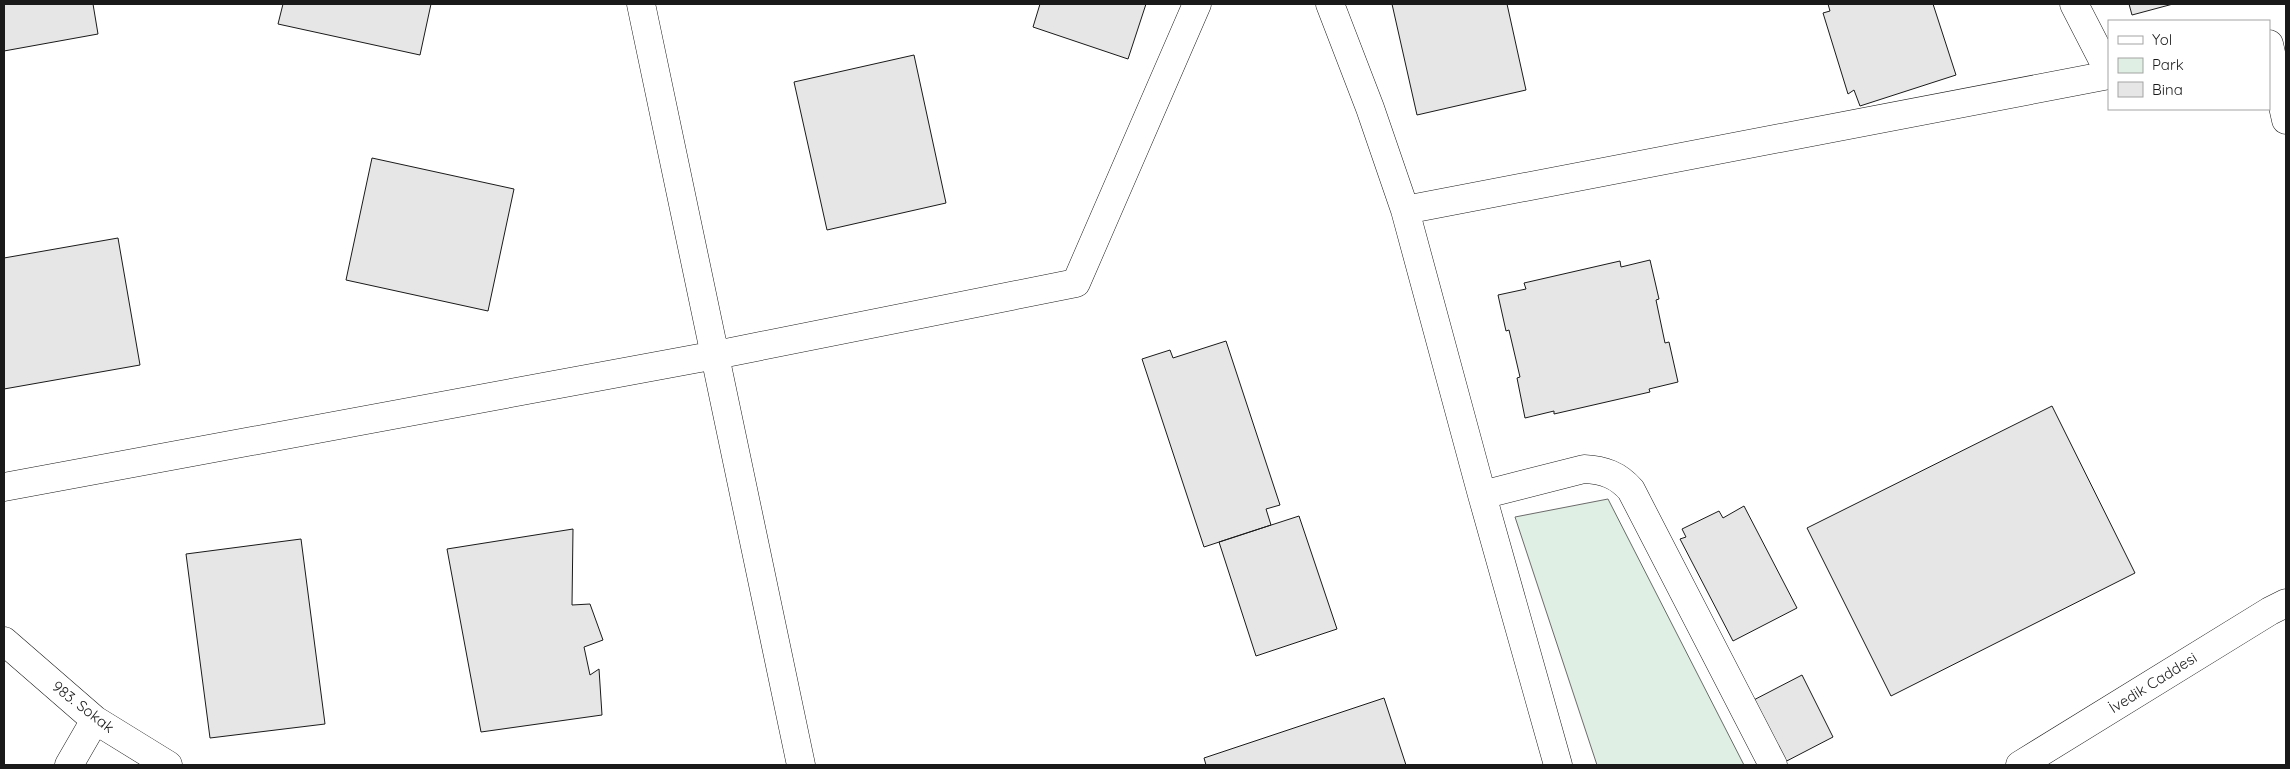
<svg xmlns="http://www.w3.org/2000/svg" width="2290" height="769" font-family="Quicksand,sans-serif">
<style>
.green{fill:#e0efe3;stroke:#6a6a6a}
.building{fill:#e6e6e6;stroke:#1a1a1a}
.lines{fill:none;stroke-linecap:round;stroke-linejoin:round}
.minor-casing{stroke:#1a1a1a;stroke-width:29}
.major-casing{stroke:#1a1a1a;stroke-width:29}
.minor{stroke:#fff;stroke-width:28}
.major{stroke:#fff;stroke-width:28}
.labels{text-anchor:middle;stroke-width:4;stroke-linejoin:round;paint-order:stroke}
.street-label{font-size:15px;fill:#1a1a1a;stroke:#fff}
</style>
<rect width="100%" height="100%" fill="#fff"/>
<path class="green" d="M1608 499 1744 765H1597L1515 517Z"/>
<path class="building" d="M4 4H93L98 34 4 51Z
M283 4H431L420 55 278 24Z
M1040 4H1146L1128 59 1033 27Z
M1392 4H1507L1526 90 1417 115Z
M1828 4H1933L1956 75 1860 106 1854 90 1848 94 1823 13 1830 11Z
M2129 4H2173L2132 15Z
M914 55 946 203 827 230 794 82Z
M372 158 514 189 488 311 346 280Z
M118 238 140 365 4 389V258Z
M1650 260 1659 299 1656 300 1665 343 1669 342 1678 382 1649 389 1650 392 1554 414V411L1525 418 1517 378 1520 377 1509 330 1506 331 1498 295 1526 289 1524 283 1620 261 1621 267Z
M1226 341 1280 505 1266 509 1271 525 1204 547 1142 359 1170 350 1173 358Z
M2052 406 2135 573 1891 696 1807 528Z
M1744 506 1797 608 1733 641 1680 539 1686 537 1682 529 1719 511 1723 518Z
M1299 516 1337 629 1256 656 1219 542Z
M573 529 572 605 590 604 603 640 584 647 590 675 599 669 602 715 481 732 447 549Z
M301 539 325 724 210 738 186 554Z
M1802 675 1833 737 1779 765 1746 704Z
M1384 698 1406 765H1206L1204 758Z"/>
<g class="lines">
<g class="minor-casing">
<path id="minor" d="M641 4 801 765
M1330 4 1370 108 1405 210 1482 495 1558 765
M2074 4 2109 72
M2269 44 2286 120
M1405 210 2109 75
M4 487 716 355 1076 283 1197 4
M1482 495 1584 469C1604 470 1618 475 1631 490L1773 765
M4 641 95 720 168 765
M69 765 95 720"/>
</g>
<g class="major-casing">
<path id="major" d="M2020 765 2270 611 2286 603"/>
</g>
<use href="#minor" class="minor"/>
<use href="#major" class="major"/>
</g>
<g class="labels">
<g class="street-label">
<text transform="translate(2153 683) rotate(-32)" y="5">İvedik Caddesi</text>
<text transform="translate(83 707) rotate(38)" y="5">983. Sokak</text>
</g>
</g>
<rect width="2290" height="769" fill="none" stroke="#1a1a1a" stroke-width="10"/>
<rect x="2108" y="20" width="162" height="90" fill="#ffffff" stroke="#a3a3a3"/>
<rect x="2118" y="36" width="25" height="8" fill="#ffffff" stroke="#a3a3a3"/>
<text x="2152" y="45" font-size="15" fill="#1a1a1a">Yol</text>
<rect x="2118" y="58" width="25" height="15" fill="#e0efe3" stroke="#a3a3a3"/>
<text x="2152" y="70" font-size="15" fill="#1a1a1a">Park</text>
<rect x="2118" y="82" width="25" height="15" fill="#e6e6e6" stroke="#a3a3a3"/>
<text x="2152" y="95" font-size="15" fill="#1a1a1a">Bina</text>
</svg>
